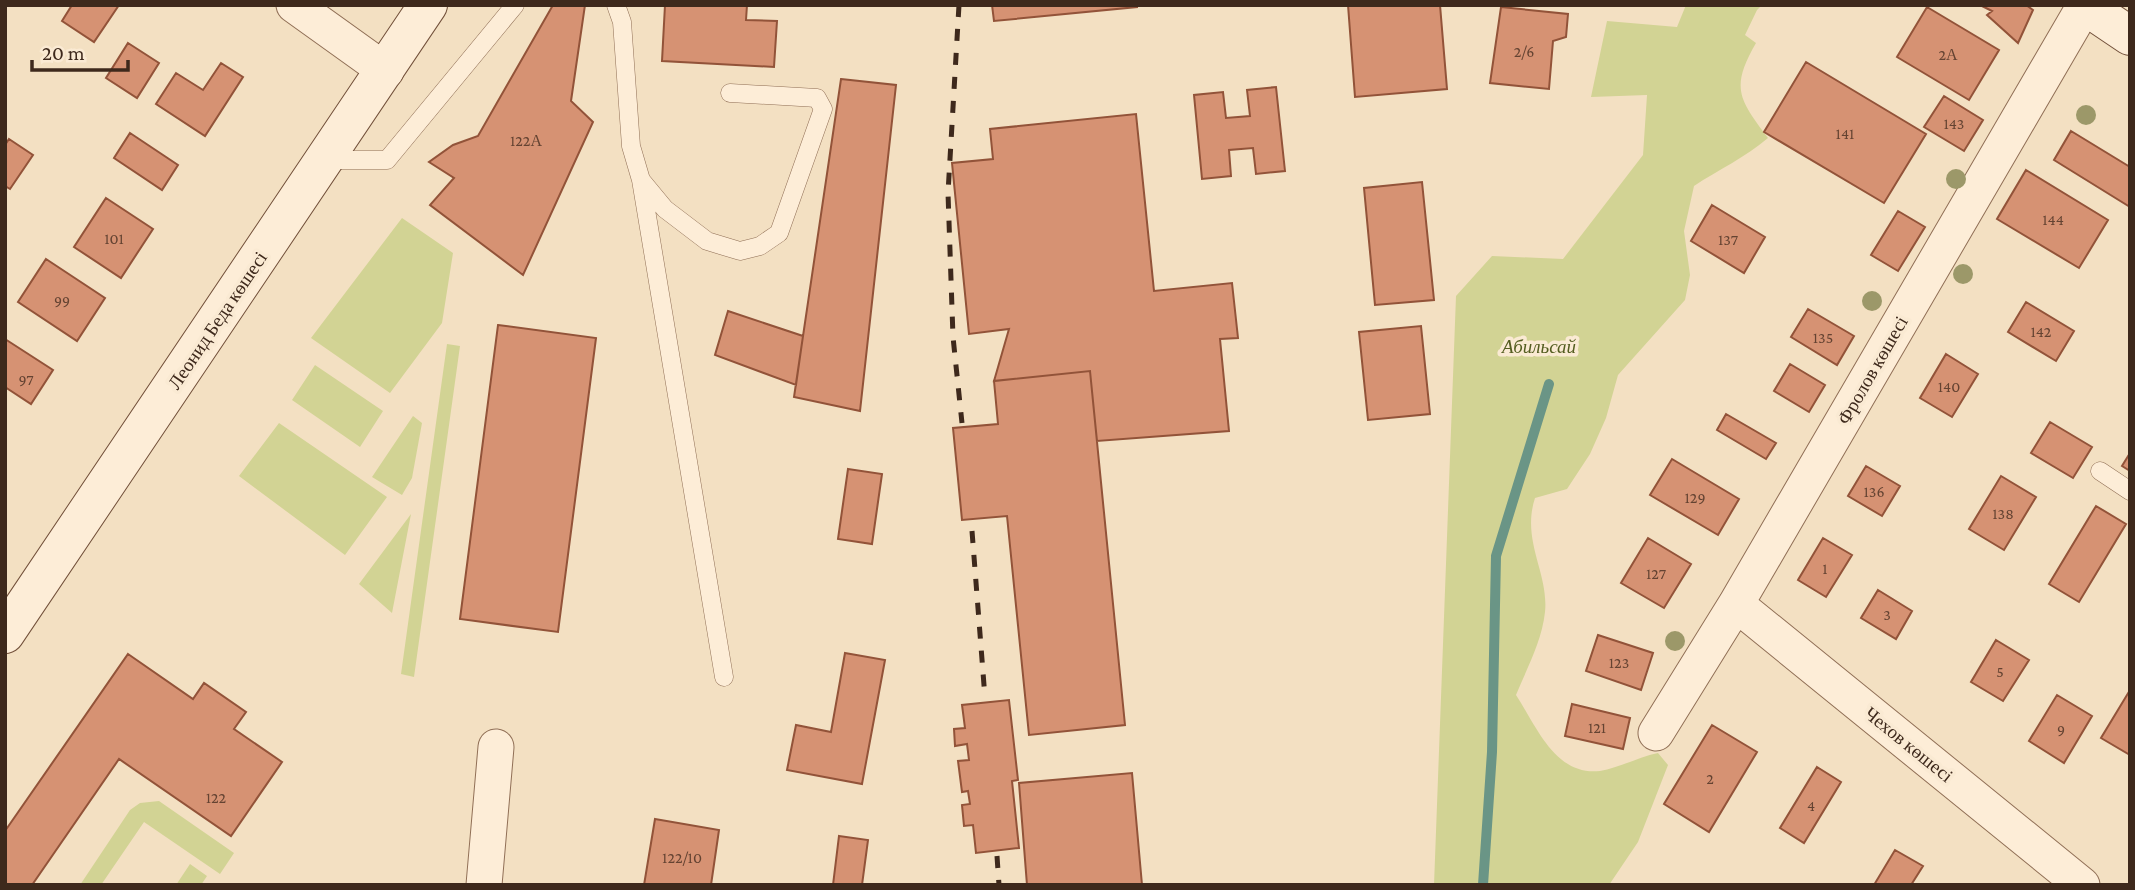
<svg xmlns="http://www.w3.org/2000/svg" width="2135" height="890" font-family="'Crimson Pro',serif">
<style>
.green{fill:#d2d394}
.lines{fill:none;stroke-linecap:round;stroke-linejoin:round}
.stream{stroke:#6a9586;stroke-width:10}
.building{fill:#d69273;stroke:#925339;stroke-width:2}
.lane-casing{stroke:#906f56;stroke-width:19}
.street-casing{stroke:#906f56;stroke-width:37}
.secondary-casing{stroke:#72503a;stroke-width:40}
.lane{stroke:#fdedd7;stroke-width:18}
.street{stroke:#fdedd7;stroke-width:35}
.secondary{stroke:#fdedd7;stroke-width:38}
.rail{stroke:#3e291c;stroke-width:5;stroke-dasharray:12 12;stroke-linecap:butt}
.tree{fill:#9c9869}
.labels{text-anchor:middle;stroke-width:7;stroke-linejoin:round;paint-order:stroke}
.number-label{font-size:16px;fill:#644332}
.street-label{font-size:19px;fill:#3e291c;stroke:#faead3}
.park-label{font-size:19px;font-style:italic;fill:#545d20;stroke:#faead3}
</style>
<rect width="100%" height="100%" fill="#f3e0c2"/>
<path class="green" d="M1686 5H1762L1757 10 1745 35 1756 43C1730 88 1739 99 1768 138 1746 157 1718 170 1694 186L1684 231 1690 275 1685 300 1618 375 1606 418 1590 454 1567 489 1535 498C1521 541 1549 573 1545 612 1542 641 1527 668 1516 695 1537 727 1555 776 1600 771 1618 768 1639 757 1658 753L1668 765 1638 842 1609 885H1434L1456 296 1492 256 1563 259 1643 155 1647 95 1591 97 1607 21 1677 27Z
M402 218 453 253 442 323 390 393 311 338Z
M447 344 460 346 414 677 401 674Z
M315 365 383 411 360 447 292 400Z
M413 416 422 423 412 478 402 495 372 477Z
M279 423 387 497 345 555 239 476Z
M411 514 392 613 359 584Z
M159 801 234 853 220 874 144 822 101 885H80L130 810 140 803Z
M190 864 207 876 201 885H176Z"/>
<g class="lines">
<path class="stream" d="M1483 885 1492 752 1496 556 1549 384"/>
</g>
<path class="building" d="M72 5H119L94 42 62 21Z
M553 5H585L571 101 593 122 523 275 430 205 454 178 429 162 453 145 478 136Z
M665 5H747L746 20 777 21 774 67 662 61Z
M992 5H1137V7L994 21Z
M1348 5H1440L1447 89 1355 97Z
M1980 5H2026L2033 10 2018 43 1987 15 1992 11Z
M1501 7 1568 14 1566 37 1553 41 1549 89 1490 83Z
M1927 7 1999 50 1969 100 1897 57Z
M128 43 159 63 137 98 106 78Z
M1806 62 1926 134 1884 203 1764 132Z
M221 63 243 77 205 136 156 104 176 73 203 90Z
M841 79 896 85 860 411 794 397Z
M1276 87 1285 171 1256 174 1253 148 1229 150 1231 176 1202 179 1194 95 1223 92 1226 118 1250 116 1247 90Z
M1944 96 1983 120 1964 151 1924 127Z
M1136 114 1154 291 1232 283 1238 338 1220 339 1229 431 1097 441 1090 371 994 381 1009 329 969 334 952 163 993 159 990 129Z
M2071 131 2130 167V207L2054 160Z
M130 133 178 165 162 190 114 158Z
M9 139 33 155 10 189 5 186V145Z
M2026 170 2108 220 2079 268 1997 219Z
M1422 182 1434 300 1375 305 1364 188Z
M106 198 153 229 121 278 74 247Z
M1712 205 1765 237 1744 273 1691 241Z
M1898 211 1925 227 1898 271 1871 255Z
M46 259 105 298 77 341 18 302Z
M2026 302 2074 331 2056 361 2008 332Z
M1808 309 1854 336 1837 365 1791 337Z
M728 311 803 336 796 385 715 355Z
M498 325 596 338 558 632 460 619Z
M1421 326 1430 414 1368 420 1359 332Z
M5 339 53 370 31 404 5 387Z
M1946 354 1978 374 1952 417 1920 398Z
M1790 364 1825 385 1809 412 1774 391Z
M1090 371 1125 725 1029 735 1007 516 962 520 953 428 998 424 994 381Z
M1726 414 1776 443 1766 459 1717 430Z
M2050 422 2092 447 2073 478 2031 453Z
M2130 453V471L2122 466Z
M1672 459 1739 499 1718 535 1650 495Z
M1866 466 1900 486 1882 516 1848 496Z
M848 469 882 474 872 544 838 539Z
M2001 476 2036 497 2004 550 1969 529Z
M2096 506 2126 524 2079 602 2049 584Z
M1648 538 1691 564 1664 608 1621 583Z
M1823 538 1852 555 1826 597 1798 580Z
M1878 590 1912 611 1896 639 1861 618Z
M1598 635 1653 653 1641 690 1586 671Z
M1996 640 2029 660 2003 701 1971 682Z
M845 653 885 660 862 784 787 770 796 725 831 732Z
M128 654 193 699 204 683 246 712 234 729 282 762 231 836 119 759 32 885H5V831Z
M2130 690V755L2101 738Z
M2057 695 2092 716 2064 763 2029 741Z
M1009 700 1018 780 1012 781 1019 848 976 853 973 825 964 826 962 805 970 804 968 791 962 792 958 761 969 760 967 744 955 746 954 729 965 728 962 705Z
M1572 704 1630 718 1623 749 1565 736Z
M1712 725 1757 752 1709 832 1664 804Z
M1817 767 1841 782 1804 843 1780 828Z
M1132 773 1142 885H1027L1019 783Z
M655 819 719 830 711 885H644Z
M839 836 868 840 862 885H833Z
M1895 850 1923 866 1911 885H1874Z"/>
<g class="lines">
<g class="lane-casing">
<path id="lane" d="M616 5 622 22 631 146 641 180 665 209 707 241 740 251 760 246 779 233 823 109 817 98 730 93
M328 155 335 160H387L515 5
M641 180 724 677
M2100 471 2130 491"/>
</g>
<g class="street-casing">
<path id="street" d="M294 5 386 71
M1736 604 2082 885
M1656 733 1736 604 2085 5
M484 885 496 747"/>
</g>
<g class="secondary-casing">
<path id="secondary" d="M2084 5 2130 36
M5 634 428 5"/>
</g>
<use href="#lane" class="lane"/>
<use href="#street" class="street"/>
<use href="#secondary" class="secondary"/>
<path class="rail" d="M959 5 948 193 953 337 962 423
M972 531 985 698
M997 856 999 885"/>
</g>
<g class="tree">
<circle cx="2086" cy="115" r="10"/>
<circle cx="1956" cy="179" r="10"/>
<circle cx="1963" cy="274" r="10"/>
<circle cx="1872" cy="301" r="10"/>
<circle cx="1675" cy="641" r="10"/>
</g>
<g class="labels">
<g class="number-label">
<text x="1524" y="57">2/6</text>
<text x="1948" y="60">2А</text>
<text x="1954" y="129">143</text>
<text x="1845" y="139">141</text>
<text x="526" y="146">122А</text>
<text x="2053" y="225">144</text>
<text x="114" y="244">101</text>
<text x="1728" y="245">137</text>
<text x="62" y="306">99</text>
<text x="2041" y="337">142</text>
<text x="1823" y="343">135</text>
<text x="26" y="385">97</text>
<text x="1949" y="392">140</text>
<text x="1874" y="497">136</text>
<text x="1695" y="503">129</text>
<text x="2003" y="519">138</text>
<text x="1825" y="574">1</text>
<text x="1656" y="579">127</text>
<text x="1887" y="620">3</text>
<text x="1619" y="668">123</text>
<text x="2000" y="677">5</text>
<text x="1597" y="733">121</text>
<text x="2061" y="735">9</text>
<text x="1710" y="784">2</text>
<text x="216" y="803">122</text>
<text x="1811" y="811">4</text>
<text x="682" y="863">122/10</text>
</g>
<g class="street-label">
<text transform="translate(217 320) rotate(-56)" y="7">Леонид Беда көшесі</text>
<text transform="translate(1872 370) rotate(-60)" y="7">Фролов көшесі</text>
<text transform="translate(1909 744) rotate(39)" y="7">Чехов көшесі</text>
</g>
<g class="park-label">
<text x="1539" y="353">Абильсай</text>
</g>
</g>
<rect width="2135" height="890" fill="none" stroke="#3e291c" stroke-width="14"/>
<path d="M32 60v10h96v-10" fill="none" stroke="#3e291c" stroke-width="3.5"/>
<text x="42" y="60" font-size="21" fill="#3e291c" stroke="#faead3" stroke-width="5" paint-order="stroke">20 m</text>
</svg>
